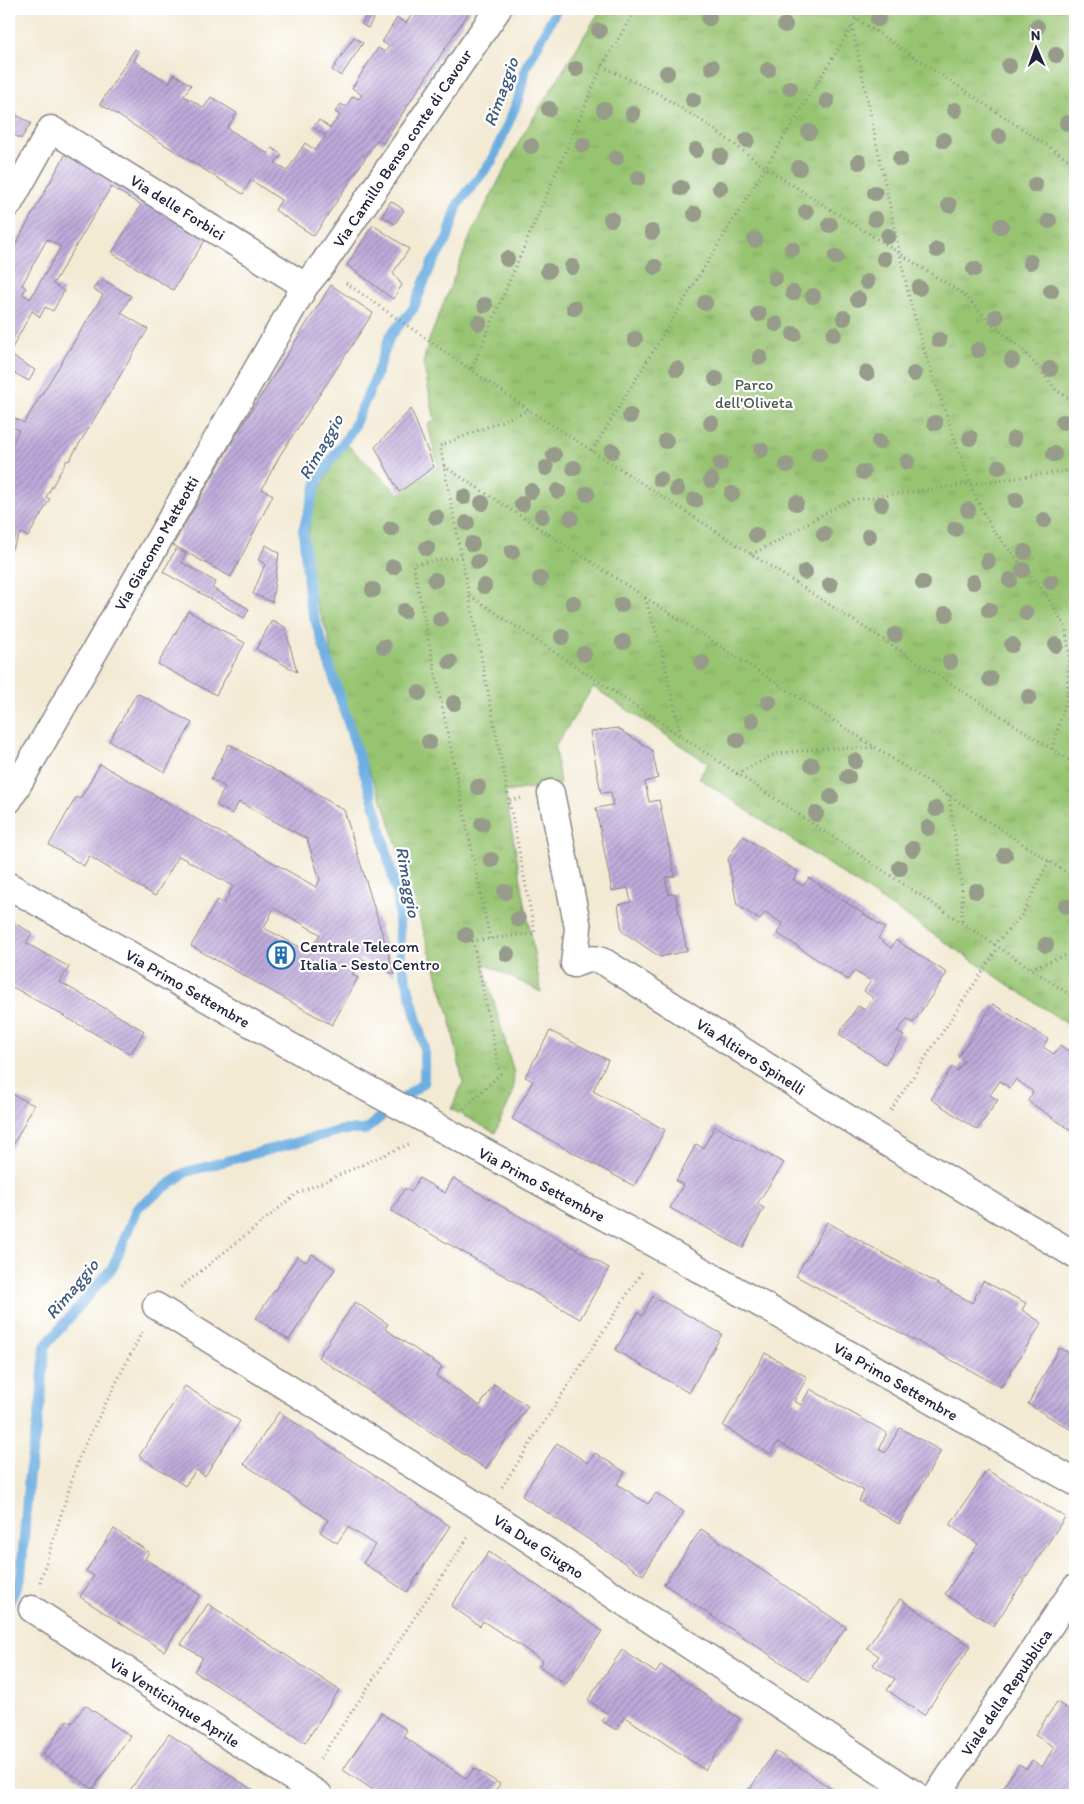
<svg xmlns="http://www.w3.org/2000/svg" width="1084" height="1804" font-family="Itim,sans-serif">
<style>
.grass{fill:url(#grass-tufts);stroke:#5c7356}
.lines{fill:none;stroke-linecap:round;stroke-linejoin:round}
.stream{stroke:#6daee1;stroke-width:10}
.building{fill:url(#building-hatch);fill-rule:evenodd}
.minor-casing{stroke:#8a8688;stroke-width:29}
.path{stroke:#8a8688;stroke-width:3;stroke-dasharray:1 4;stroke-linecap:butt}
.minor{stroke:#fff;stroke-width:26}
.tree{fill:#979b8a}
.labels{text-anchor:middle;stroke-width:4.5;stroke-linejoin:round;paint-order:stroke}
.street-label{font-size:16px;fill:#22223b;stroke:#fff}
.park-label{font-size:16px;fill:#4b5b4e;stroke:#fff}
.poi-label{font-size:16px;fill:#22223b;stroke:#fff;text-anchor:start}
.water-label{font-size:18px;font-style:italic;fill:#405a7d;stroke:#fff}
</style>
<defs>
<pattern id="grass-tufts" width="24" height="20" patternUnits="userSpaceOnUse" patternTransform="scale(1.25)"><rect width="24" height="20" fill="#97c471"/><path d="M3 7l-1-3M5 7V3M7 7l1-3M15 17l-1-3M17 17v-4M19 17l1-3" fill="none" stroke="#82a863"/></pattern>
<pattern id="building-hatch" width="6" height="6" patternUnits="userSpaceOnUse" patternTransform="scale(1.25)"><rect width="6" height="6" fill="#beaada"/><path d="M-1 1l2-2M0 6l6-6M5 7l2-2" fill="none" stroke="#9a8ab2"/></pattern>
</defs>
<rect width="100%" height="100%" fill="#fff"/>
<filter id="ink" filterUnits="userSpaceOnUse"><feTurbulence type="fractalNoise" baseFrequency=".02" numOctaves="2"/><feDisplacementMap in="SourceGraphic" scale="10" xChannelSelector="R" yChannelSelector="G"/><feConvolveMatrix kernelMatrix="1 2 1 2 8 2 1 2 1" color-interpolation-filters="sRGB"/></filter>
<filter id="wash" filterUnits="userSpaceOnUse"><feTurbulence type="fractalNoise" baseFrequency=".0096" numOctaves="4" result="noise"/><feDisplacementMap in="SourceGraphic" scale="20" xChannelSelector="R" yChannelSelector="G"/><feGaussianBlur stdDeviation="1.12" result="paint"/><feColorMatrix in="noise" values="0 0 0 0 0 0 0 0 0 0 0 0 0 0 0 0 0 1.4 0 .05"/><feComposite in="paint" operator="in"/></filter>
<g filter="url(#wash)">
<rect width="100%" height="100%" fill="#f3ead4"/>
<path class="grass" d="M601 9H1075V1029L699 778 708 763 593 687 555 747 560 784 505 792 541 992 483 963 514 1073 513 1093 495 1133 451 1109 463 1083 449 1014 386 810 341 707 328 635 303 567 313 503 344 442 399 494 438 467 428 424 435 421 423 363 429 340 472 232 521 138Z"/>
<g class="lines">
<path class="stream" d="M9 1604 21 1577 29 1473 41 1400 45 1346 113 1267 137 1208 186 1172 342 1130H365L424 1082V1047L401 960 398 899 377 813 310 604 303 530 318 479 352 430 374 381 390 336 413 309 432 263 447 240 458 204 492 161 518 100 526 67 557 9"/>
</g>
<g id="blocks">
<path class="building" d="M405 9H471L383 143 377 140 314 236 275 210 281 200 251 180 243 194 100 104 135 49 139 52 134 61 169 83 174 74 191 85 184 96 204 108 211 97 237 113 227 128 268 154 272 148 282 155 275 163 287 171 305 143 315 150 326 136 313 127 319 120 330 128 340 115 335 112 341 104 346 107 353 96 359 99 362 95 352 88 378 48 385 52 389 46 382 42 397 18 406 23 412 14Z
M370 10 376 14 368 28 361 24Z
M354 37 363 43 341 76 332 70Z
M9 111 31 123 21 139 9 132Z
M69 148 209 234 173 290 112 253 141 205 111 187 53 284 64 291 53 311 45 307 40 317 32 311 9 354V256ZM47 239 61 247 30 299 23 294 26 288 22 285Z
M391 201 404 210 395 224 382 216Z
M373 225 409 249 393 273 402 285 393 299 347 265Z
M100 278 131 296 121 313 148 329 69 461 67 460 46 497 50 499 28 537 21 533 9 554V449L19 430 9 425V415L24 423 103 295 93 289Z
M331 285 373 313 280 455 262 489 273 495 231 577 173 545 240 429Z
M9 354 35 370 29 381 9 370Z
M411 409 434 467 399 492 375 447Z
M266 545 279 553 272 602 253 594 265 564 258 560Z
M176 549 186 554 181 562 216 582 212 588 249 609 244 618 163 572Z
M188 611 245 643 216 695 158 664Z
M272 620 285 627 297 672 256 649Z
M137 693 192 723 165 772 109 741Z
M617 728 652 750 658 778 645 782 649 802 659 800 675 876 665 878 669 895 675 893 687 951 660 957 622 931 618 905 631 902 628 888 612 891 596 808 613 805 611 792 601 793 590 732Z
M229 744 344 810 395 975 361 958 352 975 358 978 332 1025 191 946 217 900 224 903 233 886 179 856 155 896 89 856 84 866 49 845 76 797 80 799 100 764 316 887 320 880 307 839 239 802 232 814 216 805 225 787 211 779ZM274 908 320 934 309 952 264 928Z
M743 836 798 872 793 880 803 886 809 878 885 928 878 938 891 948 896 940 947 973 913 1023 907 1019 897 1032 904 1036 885 1064 839 1034 858 1006 865 1010 873 998 864 991 871 981 854 971 848 980 777 933 783 924 765 912 760 920 737 905 728 859Z
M9 920 32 933 26 943 69 967 60 982 144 1031 131 1054 9 985Z
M993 1004 1048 1039 1043 1047 1054 1054 1060 1045 1075 1056V1133L1028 1101 1033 1092 1016 1079 1010 1088 1000 1081 990 1095 998 1100 977 1130 931 1099 952 1067 957 1071 964 1061 958 1057Z
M550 1031 608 1060 593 1091 665 1130 634 1186 512 1119 533 1081 525 1077Z
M9 1093 34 1105 9 1153Z
M715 1126 784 1163 757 1204 764 1208 743 1248 670 1208 683 1185 676 1181 696 1144 703 1148Z
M419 1178 445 1193 453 1178 609 1268 580 1319 391 1211 405 1188 411 1192Z
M827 1222 972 1303 983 1281 1026 1303 1022 1310 1042 1323 1001 1387 796 1276Z
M312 1254 335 1269 289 1340 256 1318 297 1256 306 1262Z
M653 1296 722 1334 689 1393 615 1350 638 1313 642 1316Z
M355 1302 388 1324 385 1329 442 1367 436 1376 480 1406 494 1384 528 1406 486 1469 318 1357Z
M1059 1348 1075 1356V1432L1028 1404Z
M765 1353 807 1377 794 1401 801 1405 810 1389 887 1433 879 1449 885 1453 900 1428 941 1451 899 1524 859 1501 864 1491 778 1442 770 1454 723 1426Z
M185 1386 240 1421 205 1476 196 1470 185 1486 139 1456Z
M279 1412 450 1526 407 1592 363 1563 375 1545 348 1527 337 1543 320 1532 328 1520 244 1464Z
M557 1443 588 1463 595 1453 625 1472 617 1484 648 1504 656 1493 684 1512 643 1575 522 1496Z
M987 1470 1065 1517 994 1626 945 1594 978 1544 950 1525Z
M114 1529 149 1552 145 1559 200 1595 164 1651 80 1597 94 1576 86 1571Z
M701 1529 846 1627 809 1681 664 1584Z
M489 1552 602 1631 566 1684 539 1666 543 1661 483 1621 480 1626 451 1606Z
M900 1599 971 1646 924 1715 887 1690 895 1679 873 1665 879 1656 867 1648Z
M208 1604 339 1690 305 1743 194 1671 203 1658 181 1644Z
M622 1650 656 1673 661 1665 740 1719 705 1770 625 1717 616 1730 602 1721 608 1714 588 1700Z
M1057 1702 1075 1714V1795H1015L1003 1788 1019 1764 1027 1769 1032 1760 1042 1767 1054 1747 1035 1735Z
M85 1705 130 1736 93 1789 43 1755 67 1720 72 1723Z
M381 1713 407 1730 403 1736 467 1779 474 1768 500 1784 492 1795H381L343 1770Z
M169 1734 260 1795H132L128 1793Z
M775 1751 841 1795H746Z"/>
</g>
</g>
<g filter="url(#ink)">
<use href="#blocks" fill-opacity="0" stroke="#8a8688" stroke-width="1"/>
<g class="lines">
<g class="minor-casing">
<path id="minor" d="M9 204 51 129 305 286
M551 793 578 928 574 964C587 959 594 957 606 963L874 1135 1075 1255
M9 800 305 286 323 264 498 9
M9 886 322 1064 658 1246 1075 1482
M156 1306 486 1511 916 1795
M32 1609 319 1795
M937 1795 1075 1588"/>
</g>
<path class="path" d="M842 9 1075 164
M852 26 908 293 923 347 975 497 993 530 1047 596 1065 626 1069 652 1067 697 1052 749
M602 66 655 92 707 124 766 168 963 294 992 324 1025 352 1056 390 1075 402
M346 283 529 410 1075 764
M472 368 602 66 636 9
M592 451 857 18
M444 466 1075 878
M751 554C788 539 815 515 852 500L1075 470
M461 557 413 564 490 939
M470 596 1075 998
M645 598 662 651 681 736
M737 774 775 754 825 748H876
M949 795 962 889V923
M510 800 522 798
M994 945 1022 915 1049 861
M1031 968 1075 952
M464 1109 500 1074 473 941 535 933 440 446 529 410
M891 1110 998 948
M181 1287 298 1193 409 1144
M502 1487 643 1270
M40 1582 80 1454 142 1332
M320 1759 469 1536"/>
<use href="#minor" class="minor"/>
</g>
<g class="tree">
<circle cx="709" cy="18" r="8"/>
<circle cx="878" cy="19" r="8"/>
<circle cx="785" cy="25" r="8"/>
<circle cx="1037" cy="27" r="8"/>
<circle cx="599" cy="31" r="8"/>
<circle cx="1056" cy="55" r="8"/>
<circle cx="1009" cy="66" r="8"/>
<circle cx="712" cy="67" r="8"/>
<circle cx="576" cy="69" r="8"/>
<circle cx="768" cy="70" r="8"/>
<circle cx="667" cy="73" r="8"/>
<circle cx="790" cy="88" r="8"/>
<circle cx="693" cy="100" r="8"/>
<circle cx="827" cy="101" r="8"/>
<circle cx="549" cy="109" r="8"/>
<circle cx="604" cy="110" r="8"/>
<circle cx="955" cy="110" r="8"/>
<circle cx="633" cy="114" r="8"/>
<circle cx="1067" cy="123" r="8"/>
<circle cx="809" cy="132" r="8"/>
<circle cx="999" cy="136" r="8"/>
<circle cx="747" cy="140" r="8"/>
<circle cx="944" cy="140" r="8"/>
<circle cx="583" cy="145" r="8"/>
<circle cx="531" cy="146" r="8"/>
<circle cx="696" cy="150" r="8"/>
<circle cx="720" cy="156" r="8"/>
<circle cx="616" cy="158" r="8"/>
<circle cx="900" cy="159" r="8"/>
<circle cx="859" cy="162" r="8"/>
<circle cx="799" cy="168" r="8"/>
<circle cx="638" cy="178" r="8"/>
<circle cx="1035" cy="185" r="8"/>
<circle cx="681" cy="188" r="8"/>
<circle cx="720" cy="188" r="8"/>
<circle cx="875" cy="193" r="8"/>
<circle cx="949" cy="205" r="8"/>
<circle cx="806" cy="212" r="8"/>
<circle cx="695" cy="214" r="8"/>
<circle cx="611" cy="219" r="8"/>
<circle cx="875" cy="219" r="8"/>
<circle cx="1049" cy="221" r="8"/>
<circle cx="830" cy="225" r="8"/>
<circle cx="1001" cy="226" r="8"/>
<circle cx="652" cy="232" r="8"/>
<circle cx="888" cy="236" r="8"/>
<circle cx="755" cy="240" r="8"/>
<circle cx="792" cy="249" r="8"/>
<circle cx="937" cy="250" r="8"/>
<circle cx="836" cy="257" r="8"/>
<circle cx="507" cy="259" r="8"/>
<circle cx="884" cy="259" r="8"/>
<circle cx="1030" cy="262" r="8"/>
<circle cx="572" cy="267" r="8"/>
<circle cx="655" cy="267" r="8"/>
<circle cx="974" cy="269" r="8"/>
<circle cx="548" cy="271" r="8"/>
<circle cx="775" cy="278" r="8"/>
<circle cx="867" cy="282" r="8"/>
<circle cx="919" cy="288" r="8"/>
<circle cx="1051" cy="291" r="8"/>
<circle cx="793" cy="293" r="8"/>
<circle cx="813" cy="296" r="8"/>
<circle cx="858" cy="299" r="8"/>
<circle cx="705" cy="303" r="8"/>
<circle cx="485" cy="305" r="8"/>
<circle cx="574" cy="308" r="8"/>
<circle cx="759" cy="314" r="8"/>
<circle cx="996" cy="317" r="8"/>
<circle cx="844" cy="318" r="8"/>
<circle cx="479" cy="323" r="8"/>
<circle cx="776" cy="324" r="8"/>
<circle cx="794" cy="334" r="8"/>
<circle cx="834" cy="334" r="8"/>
<circle cx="635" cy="339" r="8"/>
<circle cx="939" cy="340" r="8"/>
<circle cx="978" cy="350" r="8"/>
<circle cx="760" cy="357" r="8"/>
<circle cx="1012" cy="360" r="8"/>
<circle cx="677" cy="369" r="8"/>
<circle cx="1050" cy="369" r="8"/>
<circle cx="867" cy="373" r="8"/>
<circle cx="914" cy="374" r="8"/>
<circle cx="716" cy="379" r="8"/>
<circle cx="630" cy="416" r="8"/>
<circle cx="1063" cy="422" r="8"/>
<circle cx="711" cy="423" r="8"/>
<circle cx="935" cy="423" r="8"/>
<circle cx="970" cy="438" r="8"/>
<circle cx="1014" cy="439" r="8"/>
<circle cx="666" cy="441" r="8"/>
<circle cx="879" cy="442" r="8"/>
<circle cx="761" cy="450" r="8"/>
<circle cx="612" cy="451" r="8"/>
<circle cx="819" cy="454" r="8"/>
<circle cx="1054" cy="454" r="8"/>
<circle cx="554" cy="455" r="8"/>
<circle cx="907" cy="462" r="8"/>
<circle cx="720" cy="464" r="8"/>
<circle cx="787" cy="465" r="8"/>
<circle cx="999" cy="467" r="8"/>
<circle cx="546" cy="468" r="8"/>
<circle cx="574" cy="468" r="8"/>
<circle cx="863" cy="472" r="8"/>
<circle cx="660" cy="479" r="8"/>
<circle cx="711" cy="480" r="8"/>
<circle cx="677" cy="489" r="8"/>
<circle cx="531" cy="491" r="8"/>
<circle cx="558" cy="491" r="8"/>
<circle cx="587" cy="494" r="8"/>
<circle cx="732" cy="494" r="8"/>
<circle cx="464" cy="497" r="8"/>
<circle cx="695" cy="500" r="8"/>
<circle cx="1016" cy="500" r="8"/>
<circle cx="482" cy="503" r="8"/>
<circle cx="796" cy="503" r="8"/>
<circle cx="522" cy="504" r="8"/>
<circle cx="881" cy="504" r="8"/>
<circle cx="968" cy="510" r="8"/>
<circle cx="542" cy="516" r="8"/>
<circle cx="436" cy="517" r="8"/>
<circle cx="571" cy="518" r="8"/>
<circle cx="1044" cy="520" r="8"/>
<circle cx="467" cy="523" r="8"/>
<circle cx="391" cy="529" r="8"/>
<circle cx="955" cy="529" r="8"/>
<circle cx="824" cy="534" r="8"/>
<circle cx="756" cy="535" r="8"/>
<circle cx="869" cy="536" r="8"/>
<circle cx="472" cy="544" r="8"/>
<circle cx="427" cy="548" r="8"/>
<circle cx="512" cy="552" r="8"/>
<circle cx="1025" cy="552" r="8"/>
<circle cx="988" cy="561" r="8"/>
<circle cx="478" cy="562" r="8"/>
<circle cx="393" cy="567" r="8"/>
<circle cx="1023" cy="570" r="8"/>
<circle cx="805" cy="572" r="8"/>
<circle cx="540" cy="579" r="8"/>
<circle cx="435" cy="580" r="8"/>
<circle cx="1010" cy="580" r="8"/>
<circle cx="973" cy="582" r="8"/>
<circle cx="1051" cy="582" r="8"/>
<circle cx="923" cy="583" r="8"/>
<circle cx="830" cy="585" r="8"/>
<circle cx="484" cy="586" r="8"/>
<circle cx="373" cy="590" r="8"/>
<circle cx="573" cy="603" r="8"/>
<circle cx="621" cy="605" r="8"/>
<circle cx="989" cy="610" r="8"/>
<circle cx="404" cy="611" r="8"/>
<circle cx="1026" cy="613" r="8"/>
<circle cx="946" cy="614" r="8"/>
<circle cx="440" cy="619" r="8"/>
<circle cx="895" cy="635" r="8"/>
<circle cx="562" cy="637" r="8"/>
<circle cx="623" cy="642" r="8"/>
<circle cx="1012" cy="645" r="8"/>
<circle cx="1056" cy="645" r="8"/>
<circle cx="384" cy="647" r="8"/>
<circle cx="584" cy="654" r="8"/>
<circle cx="450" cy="662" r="8"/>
<circle cx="950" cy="662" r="8"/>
<circle cx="702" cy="663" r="8"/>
<circle cx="990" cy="679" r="8"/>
<circle cx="419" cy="693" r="8"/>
<circle cx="1029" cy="697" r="8"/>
<circle cx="769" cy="702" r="8"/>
<circle cx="454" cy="703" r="8"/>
<circle cx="752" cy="721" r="8"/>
<circle cx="737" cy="740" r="8"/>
<circle cx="429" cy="742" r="8"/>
<circle cx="855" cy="761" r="8"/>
<circle cx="812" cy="765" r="8"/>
<circle cx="848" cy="777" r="8"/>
<circle cx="478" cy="787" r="8"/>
<circle cx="831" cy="797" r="8"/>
<circle cx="936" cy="809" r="8"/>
<circle cx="816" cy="814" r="8"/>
<circle cx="482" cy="824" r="8"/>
<circle cx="928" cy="828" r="8"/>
<circle cx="913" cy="849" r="8"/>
<circle cx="1005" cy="855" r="8"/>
<circle cx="491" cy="860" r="8"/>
<circle cx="900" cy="868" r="8"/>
<circle cx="976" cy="891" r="8"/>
<circle cx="505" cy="892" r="8"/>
<circle cx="1066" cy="906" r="8"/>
<circle cx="518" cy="919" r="8"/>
<circle cx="466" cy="935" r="8"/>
<circle cx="1046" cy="945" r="8"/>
<circle cx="507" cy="954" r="8"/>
</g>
</g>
<defs>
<g id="building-ring" transform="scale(1.4375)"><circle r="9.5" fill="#fff" stroke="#1f6fb2" stroke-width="1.5"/><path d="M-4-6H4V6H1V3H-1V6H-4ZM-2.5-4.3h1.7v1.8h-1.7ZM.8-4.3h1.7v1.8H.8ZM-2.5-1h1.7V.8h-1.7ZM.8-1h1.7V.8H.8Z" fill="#1f6fb2"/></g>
</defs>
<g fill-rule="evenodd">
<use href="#building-ring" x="281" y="955"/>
</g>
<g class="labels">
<g class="street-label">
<text transform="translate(402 148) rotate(-56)" y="6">Via Camillo Benso conte di Cavour</text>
<text transform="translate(178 207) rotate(32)" y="6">Via delle Forbici</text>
<text transform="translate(156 543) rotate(-60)" y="6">Via Giacomo Matteotti</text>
<text transform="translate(188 988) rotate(30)" y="6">Via Primo Settembre</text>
<text transform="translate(751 1056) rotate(33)" y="6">Via Altiero Spinelli</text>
<text transform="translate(542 1184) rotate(28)" y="6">Via Primo Settembre</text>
<text transform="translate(896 1381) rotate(30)" y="6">Via Primo Settembre</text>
<text transform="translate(539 1546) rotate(33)" y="6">Via Due Giugno</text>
<text transform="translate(1006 1692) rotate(-56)" y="6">Viale della Repubblica</text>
<text transform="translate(175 1702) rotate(33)" y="6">Via Venticinque Aprile</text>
</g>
<g class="park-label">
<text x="754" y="390">Parco<tspan x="754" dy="18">dell'Oliveta</tspan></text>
</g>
<g class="poi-label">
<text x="300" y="952">Centrale Telecom<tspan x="300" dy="18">Italia - Sesto Centro</tspan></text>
</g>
<g class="water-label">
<text transform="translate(501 92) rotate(-70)" y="6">Rimaggio</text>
<text transform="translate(321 447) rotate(-60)" y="6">Rimaggio</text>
<text transform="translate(408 882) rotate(80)" y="6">Rimaggio</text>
<text transform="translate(72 1289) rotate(-50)" y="6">Rimaggio</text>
</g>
</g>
<rect width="1084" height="1804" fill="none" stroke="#fff" stroke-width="30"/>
<g transform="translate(1036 48) rotate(358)" stroke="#ffffff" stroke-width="4" paint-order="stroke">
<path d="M0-4L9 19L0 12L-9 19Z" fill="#22223b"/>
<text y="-8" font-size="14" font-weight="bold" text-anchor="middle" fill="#22223b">N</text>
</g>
</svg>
